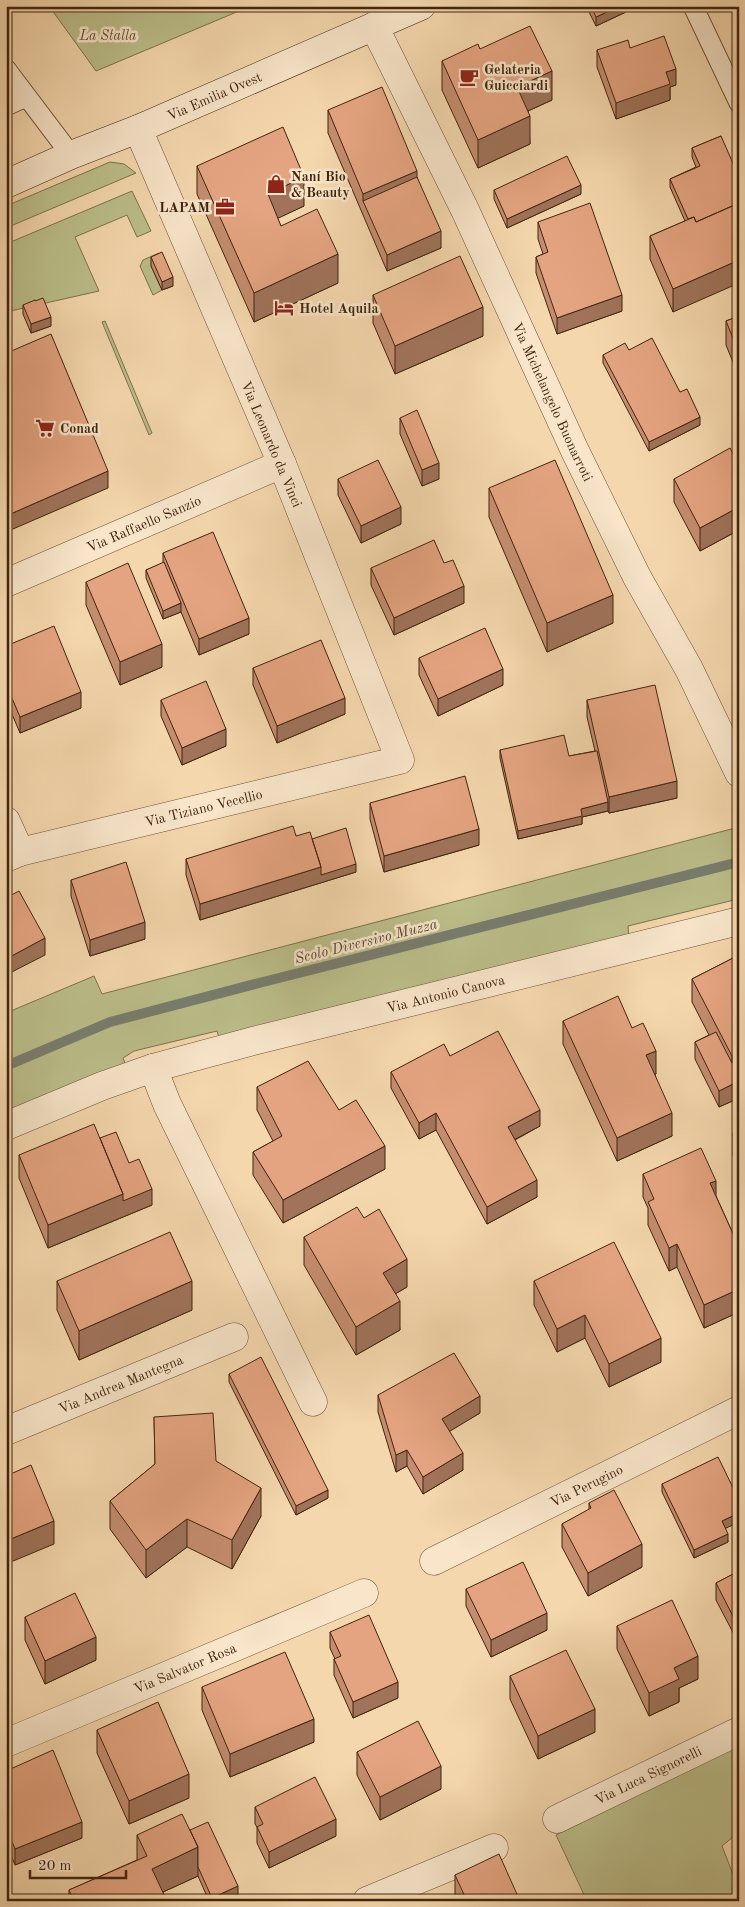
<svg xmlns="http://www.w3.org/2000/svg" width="745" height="1907" font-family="'Old Standard TT',serif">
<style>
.green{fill:#bbbe8a;stroke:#7e724c}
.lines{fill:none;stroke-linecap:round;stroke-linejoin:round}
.stream{stroke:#787d6f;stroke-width:10}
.service-casing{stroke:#6d5236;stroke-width:21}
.minor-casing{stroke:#6d5236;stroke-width:29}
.secondary-casing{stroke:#40250e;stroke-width:29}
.service{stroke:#f8e5ca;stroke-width:19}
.minor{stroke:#f8e5ca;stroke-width:28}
.secondary{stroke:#f8e5ca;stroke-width:28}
.wall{fill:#c58d6f;stroke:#40250e}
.shaded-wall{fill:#a0735a;stroke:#40250e}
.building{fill:#e5a481;stroke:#40250e}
.labels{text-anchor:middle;stroke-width:5;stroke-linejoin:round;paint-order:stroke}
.park-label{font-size:14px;font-style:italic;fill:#5f4b2d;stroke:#f8e5ca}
.poi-label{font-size:14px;font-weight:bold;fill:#40250e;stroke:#f8e5ca;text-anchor:start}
.street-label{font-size:14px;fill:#40250e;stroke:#f8e5ca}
.water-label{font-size:15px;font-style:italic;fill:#574a36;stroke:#f8e5ca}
</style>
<rect width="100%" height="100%" fill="#f5d7ad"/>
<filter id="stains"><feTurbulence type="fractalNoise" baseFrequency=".004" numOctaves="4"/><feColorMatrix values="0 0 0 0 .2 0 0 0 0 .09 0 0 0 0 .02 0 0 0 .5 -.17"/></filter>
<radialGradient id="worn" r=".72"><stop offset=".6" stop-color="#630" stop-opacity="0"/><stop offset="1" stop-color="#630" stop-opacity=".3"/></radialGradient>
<path class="green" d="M49 6H251L96 71Z
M110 162 124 164 136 173 6 228V206Z
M132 191 151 231 137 237 127 215 75 237 99 291 6 312V244Z
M159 253 151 266 162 290 153 295 140 266 143 260Z
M105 321 152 433 149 435 102 322Z
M739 827V901L734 900 628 926 629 938 220 1040 217 1031 134 1051 123 1058 127 1068 6 1118V1013L94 976 102 994Z
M739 1745V1832L722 1846 739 1890V1901H587L556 1835Z"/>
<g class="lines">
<path class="stream" d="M6 1066 110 1022 259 983 739 862"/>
<g class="service-casing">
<path id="service" d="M693 6 739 103
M6 69 71 155
M6 106 26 97"/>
</g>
<g class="minor-casing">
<g id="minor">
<path id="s1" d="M374 26 465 210 575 451 637 577 689 669 739 773"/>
<path id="s2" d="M6 583 282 464"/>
<path d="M6 821 20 852"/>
<path id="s3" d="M6 858 20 852 400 760 282 464 138 129"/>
<path d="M153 1068 167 1104 313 1402"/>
<path id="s4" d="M6 1126 102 1086 153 1068 253 1041 739 921"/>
<path id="s5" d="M6 1431 234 1337"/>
<path id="s6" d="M434 1561 739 1410"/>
<path id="s7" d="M6 1743 364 1593"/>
<path id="s8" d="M557 1819 739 1731"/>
<path d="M367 1901 494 1848"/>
</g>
</g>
<g class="secondary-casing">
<g id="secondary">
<path id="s9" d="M6 184 71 155 138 129 421 6"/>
</g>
</g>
<use href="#service" class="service"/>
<use href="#minor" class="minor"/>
<use href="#secondary" class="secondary"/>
</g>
<path class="wall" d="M589 6H626V12L596 26 589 12Z
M630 48 676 85 670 87V100L616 119 597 67V50Z
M480 49 552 100 528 111 530 144 478 168 442 90V61Z
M328 110 417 177 441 248 387 271 328 133Z
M721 136 673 312 650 259V236L685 221 670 187V179L696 167 692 157V148Z
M197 166 304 206 277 218 281 226 338 283 254 322 197 194Z
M494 190 581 194 507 228 494 199Z
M538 222 622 311 557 334 536 273V257L543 254 538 239Z
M151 257 173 286 162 290 151 266Z
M373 295 483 336 395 374 373 323Z
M23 305 51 326 31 333 23 314Z
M739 316V377L726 345V321Z
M629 350 680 392 700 425 649 451 603 363V355Z
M400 418 439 479 422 486 400 434Z
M739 465V530L700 551 674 502V479Z
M338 479 401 524 361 543 338 495Z
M489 488 613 623 547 652 489 517Z
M163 553 249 634 199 655 181 612 163 619 146 578V570L163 563Z
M444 563 464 603 394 635 371 585V568Z
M86 582 162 667 120 685 86 605Z
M6 646 81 708 20 733 6 700Z
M419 658 503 685 438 716 419 675Z
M253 668 345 714 277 743 253 685Z
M161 700 226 746 182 765 161 716Z
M587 700 677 798 609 813 608 811 582 817V824L518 839 500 758V750L569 756 595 751 587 717Z
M370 803 479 845 384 872 370 819Z
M296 836 312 839 356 872 200 920 186 875V859Z
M71 880 145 939 90 956 71 896Z
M739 955V1098L719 1107 695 1059V1042L709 1035 692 1002V979Z
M563 1021 632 1028 656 1074 655 1075 672 1136 617 1161 563 1044Z
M450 1056 540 1126 515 1140 537 1197 487 1224 436 1130 419 1139 391 1088V1072Z
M257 1087 339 1110 385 1169 283 1223 253 1175V1152L273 1141 257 1110Z
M739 1130V1166L733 1156V1133Z
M100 1138 129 1163 152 1205 48 1248 19 1178V1155Z
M643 1174 716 1196 739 1247V1312L704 1328 677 1267 669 1271 648 1225V1208L643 1197Z
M304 1237 407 1287 395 1294 400 1330 356 1355 304 1265Z
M57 1281 192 1310 79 1360 57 1310Z
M534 1281 661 1362 609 1387 585 1338 557 1352 534 1305Z
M229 1374 328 1498 296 1515 229 1382Z
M378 1395 480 1413 449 1431 463 1470 423 1494 407 1466 396 1472 378 1412Z
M154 1417 216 1461 261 1516 232 1569 187 1547 146 1578 110 1529V1501L155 1464Z
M662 1484 739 1500V1522L725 1528 728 1542 694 1558 662 1492Z
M589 1503 642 1567 588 1596 562 1547V1524L589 1510Z
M739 1571V1644L716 1600V1583Z
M466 1589 547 1630 491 1657 466 1606Z
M25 1617 96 1660 45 1684 25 1640Z
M617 1626 698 1679 679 1688V1702L649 1716 617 1649Z
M330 1632 398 1698 353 1718 334 1675V1659H335L330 1648Z
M510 1676 595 1732 538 1759 510 1699Z
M202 1687 314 1742 230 1777 202 1710Z
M97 1730 189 1798 129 1824 97 1753Z
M357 1752 441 1789 380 1820 357 1775Z
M6 1771 82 1838 15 1865 6 1843Z
M255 1807 336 1836 269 1868 257 1843V1827L255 1824Z
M190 1830 238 1895 224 1901H209L198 1876 163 1892 167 1901H69V1890L137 1860V1835Z
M455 1875 520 1901H457L455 1898Z"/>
<path class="shaded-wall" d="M620 6H626V12L596 26V17Z
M676 69V85L670 87V100L616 119V103L666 72Z
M552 71V100L517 116V87Z
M530 116V144L478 168V140Z
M417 171V194L363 201V194Z
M304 177V206L268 223V194Z
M581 185V194L507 228V219Z
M441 231V248L387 271V255Z
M338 254V283L254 322V293Z
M739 260V283L673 312V289Z
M173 277V286L162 290V282Z
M622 295V311L557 334V318Z
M483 307V336L395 374V346Z
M51 317V326L31 333V324Z
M700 417V425L649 451V442Z
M439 463V479L422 486V470Z
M108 471V488L6 532V516Z
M401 507V524L361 543V526Z
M739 507V530L700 551V528Z
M464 586V603L394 635V618Z
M613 595V623L547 652V623Z
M181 603V612L163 619V611Z
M249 618V634L199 655V639Z
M162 644V667L120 685V662Z
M503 669V685L438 716V699Z
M81 692V708L20 733V717Z
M345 698V714L277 743V726Z
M226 729V746L182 765V748Z
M677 781V798L609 813V797Z
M608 802V811L582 817V824L518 839V831L581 809Z
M479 829V845L384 872V856Z
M356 864V872L200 920V904L321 867Z
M145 922V939L90 956V940Z
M45 938V955L6 975V959Z
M656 1051V1074L646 1078V1055Z
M735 1054V1078L732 1079V1056Z
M739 1081V1098L719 1107V1091Z
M540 1110V1126L508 1143V1127Z
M436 1113V1130L419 1139V1123Z
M672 1113V1136L617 1161V1138Z
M385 1146V1169L283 1223V1200Z
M537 1180V1197L487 1224V1207Z
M716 1181V1204L710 1183Z
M152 1189V1205L48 1248V1225L123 1194Z
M677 1244V1267L669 1271V1248Z
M407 1259V1287L383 1301V1273Z
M192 1281V1310L79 1360V1331Z
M739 1289V1312L704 1328V1305Z
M400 1301V1330L356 1355V1327Z
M585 1315V1338L557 1352V1329Z
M661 1338V1362L609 1387V1364Z
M480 1396V1413L442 1436V1419Z
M407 1450V1466L396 1472V1455Z
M463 1453V1470L423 1494V1477Z
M261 1488V1516L232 1569V1540Z
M328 1490V1498L296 1515V1506Z
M739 1513V1522L722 1530V1521Z
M187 1519V1547L146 1578V1550Z
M54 1521V1544L6 1564V1541Z
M728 1534V1542L694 1558V1550Z
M642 1544V1567L588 1596V1573Z
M547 1613V1630L491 1657V1640Z
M96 1637V1660L45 1684V1661Z
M698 1656V1679L679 1688V1702L649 1716V1693L674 1668Z
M398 1682V1698L353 1718V1702Z
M595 1709V1732L538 1759V1736Z
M314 1719V1742L230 1777V1754Z
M441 1766V1789L380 1820V1797Z
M189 1774V1798L129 1824V1801Z
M336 1819V1836L269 1868V1852Z
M82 1822V1838L15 1865V1849Z
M198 1847V1876L152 1897V1869Z
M238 1886V1895L224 1901H212V1898Z"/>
<path class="building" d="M591 6H620L596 17Z
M530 26 552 71 517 87 530 116 478 140 442 61 478 44 480 49Z
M664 36 676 69 666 72 670 84 616 103 597 50 628 40 630 48Z
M382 87 417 171 363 194 328 110Z
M283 127 304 177 268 194 281 226 317 209 338 254 254 293 197 166Z
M721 136 739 177V203L696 222 694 217 688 219 670 179 700 166 692 148Z
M567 156 581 185 507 219 494 190Z
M417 177 441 231 387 255 363 201Z
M590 203 622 295 557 318 536 257 548 252 538 222Z
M739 203V260L673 289 650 236 694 217 696 222Z
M162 252 173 277 162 282 151 257Z
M460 256 483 307 395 346 373 295Z
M43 298 51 317 31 324 23 305 35 300V301Z
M739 316V353L726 321Z
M51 334 108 471 6 516V345L9 352Z
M652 338 680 392 687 389 700 417 649 442 603 355 625 343 629 350Z
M417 410 439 463 422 470 400 418Z
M730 448 739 465V507L700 528 674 479Z
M378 460 401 507 361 526 338 479Z
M555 460 613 595 547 623 489 488Z
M213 532 249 618 199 639 163 553Z
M434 540 444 563 453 560 464 586 394 618 371 568Z
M164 562 181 603 163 611 146 570Z
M128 563 162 644 120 662 86 582Z
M54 626 81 692 20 717 6 684V646Z
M485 628 503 669 438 699 419 658Z
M321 640 345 698 277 726 253 668Z
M206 681 226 729 182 748 161 700Z
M655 685 677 781 609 797 587 700Z
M564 735 569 756 597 751 608 802 581 809 582 816 518 831 500 750Z
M465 776 479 829 384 856 370 803Z
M293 826 296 836 310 832 321 867 200 904 186 859Z
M346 828 356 864 321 875V867L312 839Z
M126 862 145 922 90 940 71 880Z
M19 891 45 938 6 959V898Z
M739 955V1061L735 1054 732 1056 692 979Z
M618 996 632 1028 643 1023 656 1051 646 1055 672 1113 617 1138 563 1021Z
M498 1031 540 1110 508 1127 537 1180 487 1207 436 1113 419 1123 391 1072 444 1044 450 1056Z
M716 1032 732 1063 735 1061 739 1068V1081L719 1091 695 1042Z
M308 1061 339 1110 356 1100 385 1146 283 1200 253 1152 282 1136 257 1087Z
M94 1124 123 1194 48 1225 19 1155Z
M739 1130V1143L733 1133Z
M116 1132 129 1163 139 1159 152 1189 123 1201V1194L100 1138Z
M701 1148 716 1181 710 1183 739 1247V1289L704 1305 677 1244 669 1248 648 1202 654 1199 643 1174Z
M357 1207 364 1218 379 1209 407 1259 383 1273 400 1301 356 1327 304 1237Z
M170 1232 192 1281 79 1331 57 1281Z
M614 1242 661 1338 609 1364 585 1315 557 1329 534 1281Z
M454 1353 480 1396 442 1419 463 1453 423 1477 407 1450 396 1455 378 1395Z
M261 1357 328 1490 296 1506 229 1374Z
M213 1413 216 1461 261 1488 232 1540 187 1519 146 1550 110 1501 155 1464 154 1417Z
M718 1457 739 1500V1513L722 1521 728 1534 694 1550 662 1484Z
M31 1465 54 1521 6 1541V1476Z
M614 1490 642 1544 588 1573 562 1524 591 1508 589 1503Z
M523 1562 547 1613 491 1640 466 1589Z
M739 1571V1628L716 1583Z
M75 1593 96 1637 45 1661 25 1617Z
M672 1600 698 1656 674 1668 679 1679 649 1693 617 1626Z
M369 1615 398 1682 353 1702 334 1659 341 1656 330 1632Z
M566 1650 595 1709 538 1736 510 1676Z
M285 1652 314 1719 230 1754 202 1687Z
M158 1702 189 1774 129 1801 97 1730Z
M418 1721 441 1766 380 1797 357 1752Z
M53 1750 82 1822 15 1849 6 1827V1771Z
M315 1777 336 1819 269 1852 257 1827 263 1824 255 1807Z
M182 1814 198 1847 152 1869 167 1901H74L69 1890 147 1856 137 1835Z
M208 1822 238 1886 212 1898 198 1867V1847L190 1830Z
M499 1854 520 1901H467L455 1875Z"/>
<defs>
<g id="cafe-bare" transform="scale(1.5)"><path d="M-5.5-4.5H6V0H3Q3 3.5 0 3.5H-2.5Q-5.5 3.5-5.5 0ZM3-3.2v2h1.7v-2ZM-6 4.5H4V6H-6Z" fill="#8f2418" stroke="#f8e5ca" stroke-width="2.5" paint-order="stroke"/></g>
<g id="shop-bare" transform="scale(1.5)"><path d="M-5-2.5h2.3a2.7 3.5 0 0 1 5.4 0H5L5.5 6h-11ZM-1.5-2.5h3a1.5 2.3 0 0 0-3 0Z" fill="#8f2418" stroke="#f8e5ca" stroke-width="2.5" paint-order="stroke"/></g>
<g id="office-bare" transform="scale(1.5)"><path d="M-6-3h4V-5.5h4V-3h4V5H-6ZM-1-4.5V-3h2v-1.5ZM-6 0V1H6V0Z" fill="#8f2418" stroke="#f8e5ca" stroke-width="2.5" paint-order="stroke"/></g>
<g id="hotel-bare" transform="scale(1.5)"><path d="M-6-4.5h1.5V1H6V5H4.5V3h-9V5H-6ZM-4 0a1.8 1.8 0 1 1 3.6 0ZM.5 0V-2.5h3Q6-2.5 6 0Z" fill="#8f2418" stroke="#f8e5ca" stroke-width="2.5" paint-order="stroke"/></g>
<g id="supermarket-bare" transform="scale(1.5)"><path d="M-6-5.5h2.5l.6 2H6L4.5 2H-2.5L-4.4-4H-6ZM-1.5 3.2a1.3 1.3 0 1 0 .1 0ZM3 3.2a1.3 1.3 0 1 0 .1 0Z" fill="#8f2418" stroke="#f8e5ca" stroke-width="2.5" paint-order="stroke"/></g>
</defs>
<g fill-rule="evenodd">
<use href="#cafe-bare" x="469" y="77"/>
<use href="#shop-bare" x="276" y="184"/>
<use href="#office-bare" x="225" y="207"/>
<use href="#hotel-bare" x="284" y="308"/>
<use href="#supermarket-bare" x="45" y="428"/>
</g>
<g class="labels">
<g class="park-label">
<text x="108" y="40">La Stalla</text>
</g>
<g class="poi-label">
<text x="484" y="74">Gelateria<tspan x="484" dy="16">Guicciardi</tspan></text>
<text x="291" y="181">Naní Bio<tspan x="291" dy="16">&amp; Beauty</tspan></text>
<text x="210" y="212" text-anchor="end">LAPAM</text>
<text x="299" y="313">Hotel Aquila</text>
<text x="60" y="433">Conad</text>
</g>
<g class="street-label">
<text dy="5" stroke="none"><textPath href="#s9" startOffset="226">Via Emilia Ovest</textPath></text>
<text dy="5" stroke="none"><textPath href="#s1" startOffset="416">Via Michelangelo Buonarroti</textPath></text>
<text transform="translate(272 444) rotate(67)" y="5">Via Leonardo da Vinci</text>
<text dy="5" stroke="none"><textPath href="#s2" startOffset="150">Via Raffaello Sanzio</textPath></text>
<text dy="5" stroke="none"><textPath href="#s3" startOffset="204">Via Tiziano Vecellio</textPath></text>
<text dy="5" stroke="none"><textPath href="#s4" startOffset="460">Via Antonio Canova</textPath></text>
<text dy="5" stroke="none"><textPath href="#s5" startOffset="124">Via Andrea Mantegna</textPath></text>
<text dy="5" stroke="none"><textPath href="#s6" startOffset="170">Via Perugino</textPath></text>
<text dy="5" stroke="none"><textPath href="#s7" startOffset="194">Via Salvator Rosa</textPath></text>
<text dy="5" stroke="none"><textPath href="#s8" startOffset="101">Via Luca Signorelli</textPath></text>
</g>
<g class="water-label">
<text transform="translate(366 941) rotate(-14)" y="5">Scolo Diversivo Muzza</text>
</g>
</g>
<rect width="745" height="1907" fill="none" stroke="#f5d7ad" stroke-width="25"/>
<rect x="8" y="8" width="730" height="1892" fill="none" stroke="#40250e" stroke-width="2.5"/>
<rect x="12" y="12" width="720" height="1882" fill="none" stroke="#40250e"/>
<path d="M30 1870v8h96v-8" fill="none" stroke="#40250e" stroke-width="2.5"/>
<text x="38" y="1870" font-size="15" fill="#40250e" stroke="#f8e5ca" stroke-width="4" paint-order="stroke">20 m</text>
<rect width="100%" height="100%" filter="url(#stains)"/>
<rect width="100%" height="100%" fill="url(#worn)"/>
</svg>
